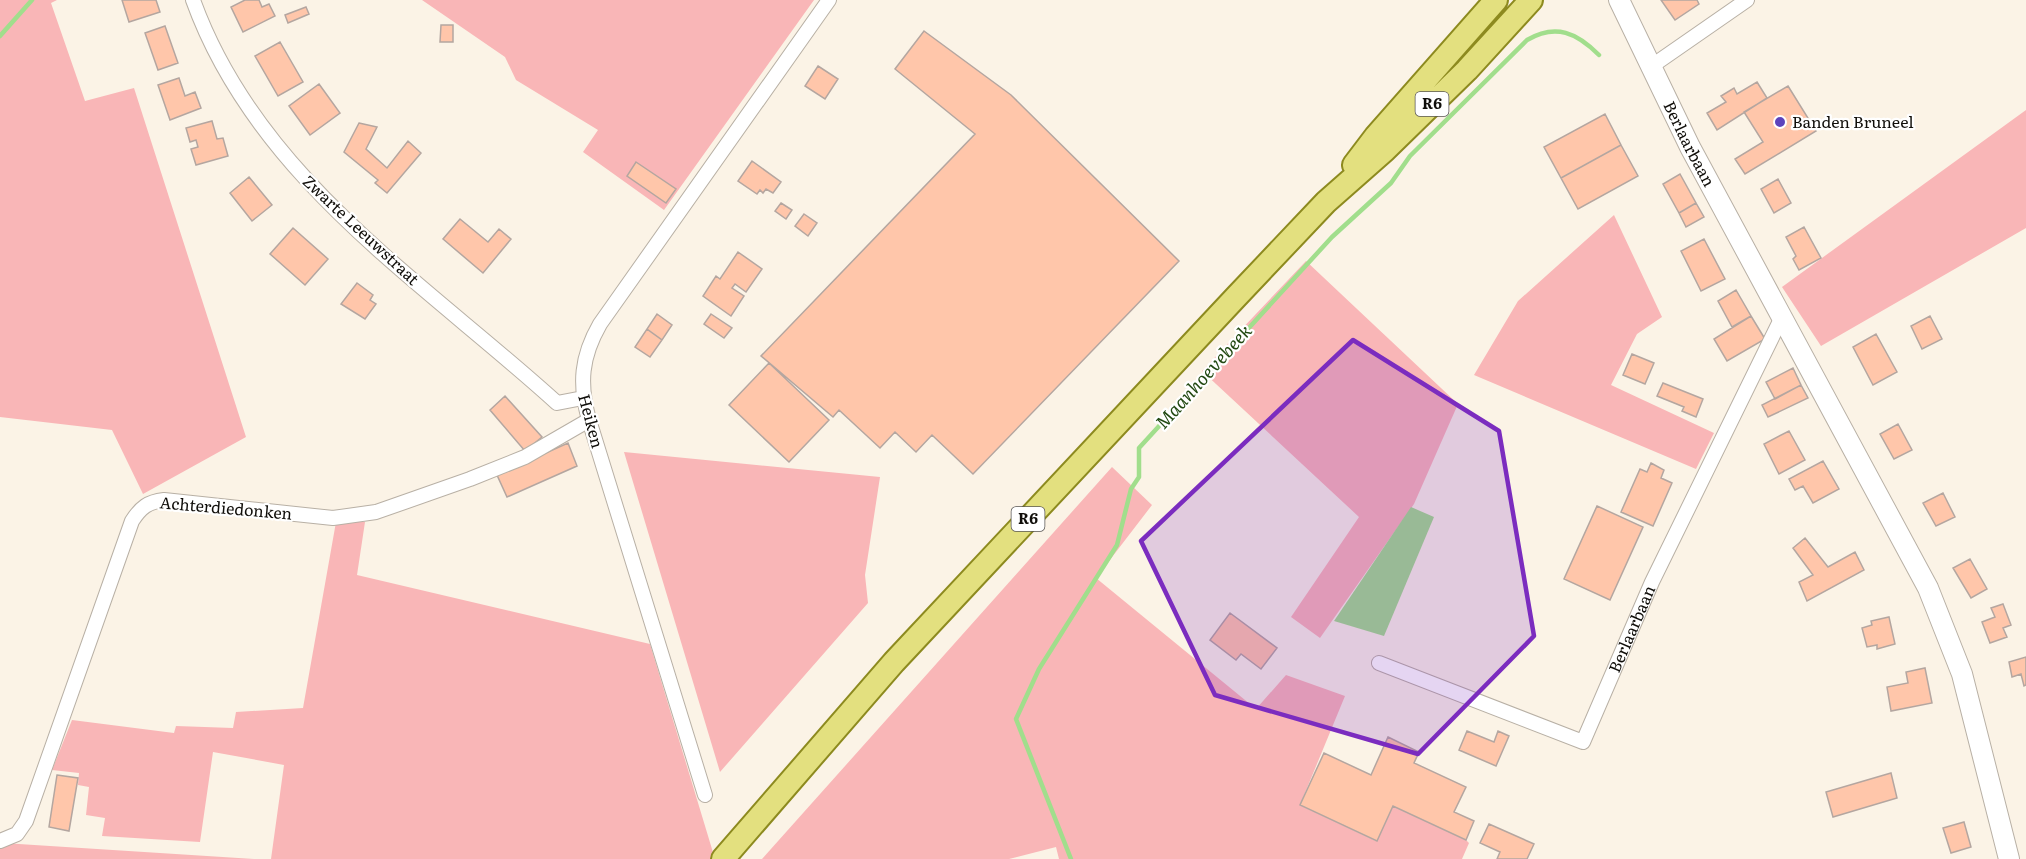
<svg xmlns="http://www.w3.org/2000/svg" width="2026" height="859" font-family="Literata,serif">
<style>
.green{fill:#f9b6b7}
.water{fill:#a1de8c}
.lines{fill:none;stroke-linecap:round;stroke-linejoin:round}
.stream{stroke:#a1de8c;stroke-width:4.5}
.building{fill:#ffc6aa;stroke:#b4a6a0;stroke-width:1.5}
.street-casing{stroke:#b8b0a5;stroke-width:16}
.secondary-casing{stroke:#b8b0a5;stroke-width:22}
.primary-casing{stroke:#8d8a1f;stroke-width:26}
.street{stroke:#fff;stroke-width:14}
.secondary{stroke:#fff;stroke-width:20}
.primary{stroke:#e3e07f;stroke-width:22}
.marked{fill:#7b2cbf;fill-opacity:0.2;stroke:#7b2cbf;stroke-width:4.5;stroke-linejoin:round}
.poi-dot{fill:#5d43bc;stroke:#fff;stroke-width:2}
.labels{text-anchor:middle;stroke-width:4.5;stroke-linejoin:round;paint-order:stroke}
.shield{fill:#fff;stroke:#585654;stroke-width:1.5}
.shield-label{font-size:15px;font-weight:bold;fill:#100e0a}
.poi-label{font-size:16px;fill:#100e0a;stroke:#fff;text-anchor:start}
.street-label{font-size:16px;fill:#100e0a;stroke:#fff}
.water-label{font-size:18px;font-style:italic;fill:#224912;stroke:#fff}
</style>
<rect width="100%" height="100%" fill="#fbf3e6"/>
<path class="green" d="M0 0H57L51 3 85 101 134 88 246 437 143 494 112 430 0 417Z
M422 0H814L664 210 583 152 598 130 516 80 505 57Z
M2026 110V228L1821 346 1782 287Z
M1614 215 1662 317 1637 334 1611 385 1714 433 1696 469 1474 375 1518 301Z
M1306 261 1458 404 1414 504 1320 638 1291 617 1359 517 1202 371Z
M624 452 880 477 865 575 868 603 720 772Z
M1112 467 1152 505 1096 578 1256 709 1286 675 1345 696 1300 805 1376 841 1393 806 1466 840 1469 843 1462 859H1059L1056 847 1009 859H762Z
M336 522H365L357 575 650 644 715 859H271L284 765 213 752 200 842 102 836 105 818 86 815 89 787 78 785 79 773 52 770 72 720 174 733 176 726 233 728 236 712 303 708Z
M0 843H3L254 859H0Z"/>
<path class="water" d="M1411 507 1434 517 1384 636 1334 621Z"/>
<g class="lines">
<path class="stream" d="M0 36 32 0
M1071 859 1016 719 1039 669 1117 545 1131 489 1139 477V448L1332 237 1391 183 1410 156 1527 40C1556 23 1577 33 1599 55"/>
</g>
<path class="building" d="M122 0H156L160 12 129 22Z
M245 0H259L262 7 269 4 275 16 243 32 231 7Z
M1661 0H1697L1699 4 1675 20Z
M306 7 309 14 288 23 285 15Z
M441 25H453V42H440Z
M165 26 178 63 158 70 145 33Z
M924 31 1011 95 1179 261 973 474 932 435 916 452 895 432 880 448 839 410 833 417 761 356 975 134 895 69Z
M280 42 303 82 278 96 255 56Z
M818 66 838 79 825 99 805 86Z
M179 78 185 96 195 92 201 108 170 120 158 85Z
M1757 82 1767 98 1717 130 1707 113 1726 102 1721 96 1734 88 1737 94Z
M319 84 340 113 310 135 289 106Z
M1788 86 1816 131 1745 174 1735 159 1763 142 1744 112Z
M1605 114 1621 145 1561 178 1544 147Z
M212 121 217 139 223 138 228 156 196 165 191 149 198 147 196 140 190 142 186 128Z
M359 123 377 127 366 149 387 168 408 141 421 153 387 193 375 183 378 180 344 152Z
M1621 145 1638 176 1578 209 1561 178Z
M752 161 781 182 773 193 766 189 763 193 760 190 757 194 738 181Z
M636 162 676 189 666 203 627 176Z
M1680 174 1696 203 1679 213 1663 184Z
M249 177 272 205 252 221 230 193Z
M1778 179 1791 203 1774 213 1761 189Z
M781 203 792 210 786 219 775 211Z
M1696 203 1704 217 1686 227 1679 213Z
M804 214 817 223 808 236 795 226Z
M460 219 488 242 499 229 511 239 483 273 443 239Z
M1804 227 1821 258 1799 270 1793 259 1796 256 1786 237Z
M293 228 328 259 305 285 270 254Z
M1704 239 1725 279 1701 291 1681 251Z
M738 252 762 269 746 292 735 284 732 288 744 296 731 316 703 296 716 276 720 279Z
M357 283 373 295 370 300 376 304 365 319 341 304Z
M1736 290 1751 316 1732 327 1718 301Z
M657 314 672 325 662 340 647 329Z
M711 314 732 328 724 338 704 324Z
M1751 316 1765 339 1727 361 1714 339Z
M1930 316 1942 339 1922 349 1911 326Z
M647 329 662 340 650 357 635 347Z
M1876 334 1897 372 1873 385 1853 347Z
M1632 354 1654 363 1645 384 1623 375Z
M769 363 829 420 789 462 729 405Z
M1793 368 1801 385 1775 399 1766 382Z
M1663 383 1703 399 1696 417 1682 411 1684 407 1657 396Z
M1801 385 1808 398 1768 417 1762 405Z
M505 396 542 437 525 451 490 410Z
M1898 424 1912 450 1894 459 1880 434Z
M1789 431 1805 460 1779 474 1764 444Z
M568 443 577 466 507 497 497 475Z
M1823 461 1839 489 1813 503 1803 486 1795 490 1789 479Z
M1651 463 1664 470 1661 478 1672 483 1653 526 1621 512 1640 469 1647 472Z
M1943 493 1955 517 1936 526 1923 503Z
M1597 506 1643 527 1610 600 1564 579Z
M1805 538 1828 567 1855 552 1864 570 1807 601 1799 582 1813 575 1793 548Z
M1970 559 1987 589 1971 598 1953 568Z
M2003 604 2011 625 2003 628 2007 637 1990 643 1982 622 1995 617 1991 608Z
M1230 613 1277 648 1261 669 1241 654 1236 660 1210 640Z
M1889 617 1895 644 1877 649V645L1867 647 1862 628 1872 625 1871 621Z
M2026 657V685L2024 686 2021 674 2012 677 2009 662Z
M1925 668 1932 703 1891 711 1887 687 1908 683 1906 672Z
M1467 731 1494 742 1498 731 1509 736 1496 766 1459 750Z
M1388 737 1419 752 1414 763 1466 787 1454 812 1474 821 1466 840 1393 806 1377 841 1300 805 1324 753 1371 775Z
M1891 773 1897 798 1833 817 1826 792Z
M57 775 78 778 69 831 49 827Z
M1964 822 1971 847 1951 853 1943 828Z
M1489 824 1534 844 1527 859H1497L1500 852 1480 843Z"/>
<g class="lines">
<g class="street-casing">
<g id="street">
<path d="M193 0C257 178 424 282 557 403L583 398"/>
<path d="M1649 68 1747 0"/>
<path id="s1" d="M1379 663 1583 742 1652 582 1781 319"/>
<path d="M705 795 589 420C579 384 581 357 600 324L829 0"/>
<path d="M0 841 17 834 26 821 132 521C141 507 148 502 164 500L333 518 376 512 470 479 525 457 589 420"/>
</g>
</g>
<g class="secondary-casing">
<g id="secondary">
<path id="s2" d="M1619 0 1690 147 1928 588 1962 674 2009 859"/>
</g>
</g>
<g class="primary-casing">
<path id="primary" d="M1354 165 1376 136 1496 0
M723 859 894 662 1236 297 1326 202 1385 150 1467 70 1531 0"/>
</g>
<use href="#street" class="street"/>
<use href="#secondary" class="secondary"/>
<use href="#primary" class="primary"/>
</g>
<path class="marked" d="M1353 340 1499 431 1534 636 1418 754 1215 695 1141 541Z"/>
<circle class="poi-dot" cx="1780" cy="122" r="6"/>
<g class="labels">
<g class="shield">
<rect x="1415.5" y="92" width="33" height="24" rx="4.5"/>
<rect x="1011.5" y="507" width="33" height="24" rx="4.5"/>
</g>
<g class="shield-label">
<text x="1432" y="109">R6</text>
<text x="1028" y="524">R6</text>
</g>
<g class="poi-label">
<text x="1792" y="128">Banden Bruneel</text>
</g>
<g class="street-label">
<text dy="6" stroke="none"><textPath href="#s2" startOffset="160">Berlaarbaan</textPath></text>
<text transform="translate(361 230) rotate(43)" y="6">Zwarte Leeuwstraat</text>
<text transform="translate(591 421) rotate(75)" y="6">Heiken</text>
<text transform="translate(226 508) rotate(5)" y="6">Achterdiedonken</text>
<text dy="6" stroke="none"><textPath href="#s1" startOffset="342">Berlaarbaan</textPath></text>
</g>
<g class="water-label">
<text transform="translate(1204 377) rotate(-48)" y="6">Maanhoevebeek</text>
</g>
</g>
</svg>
